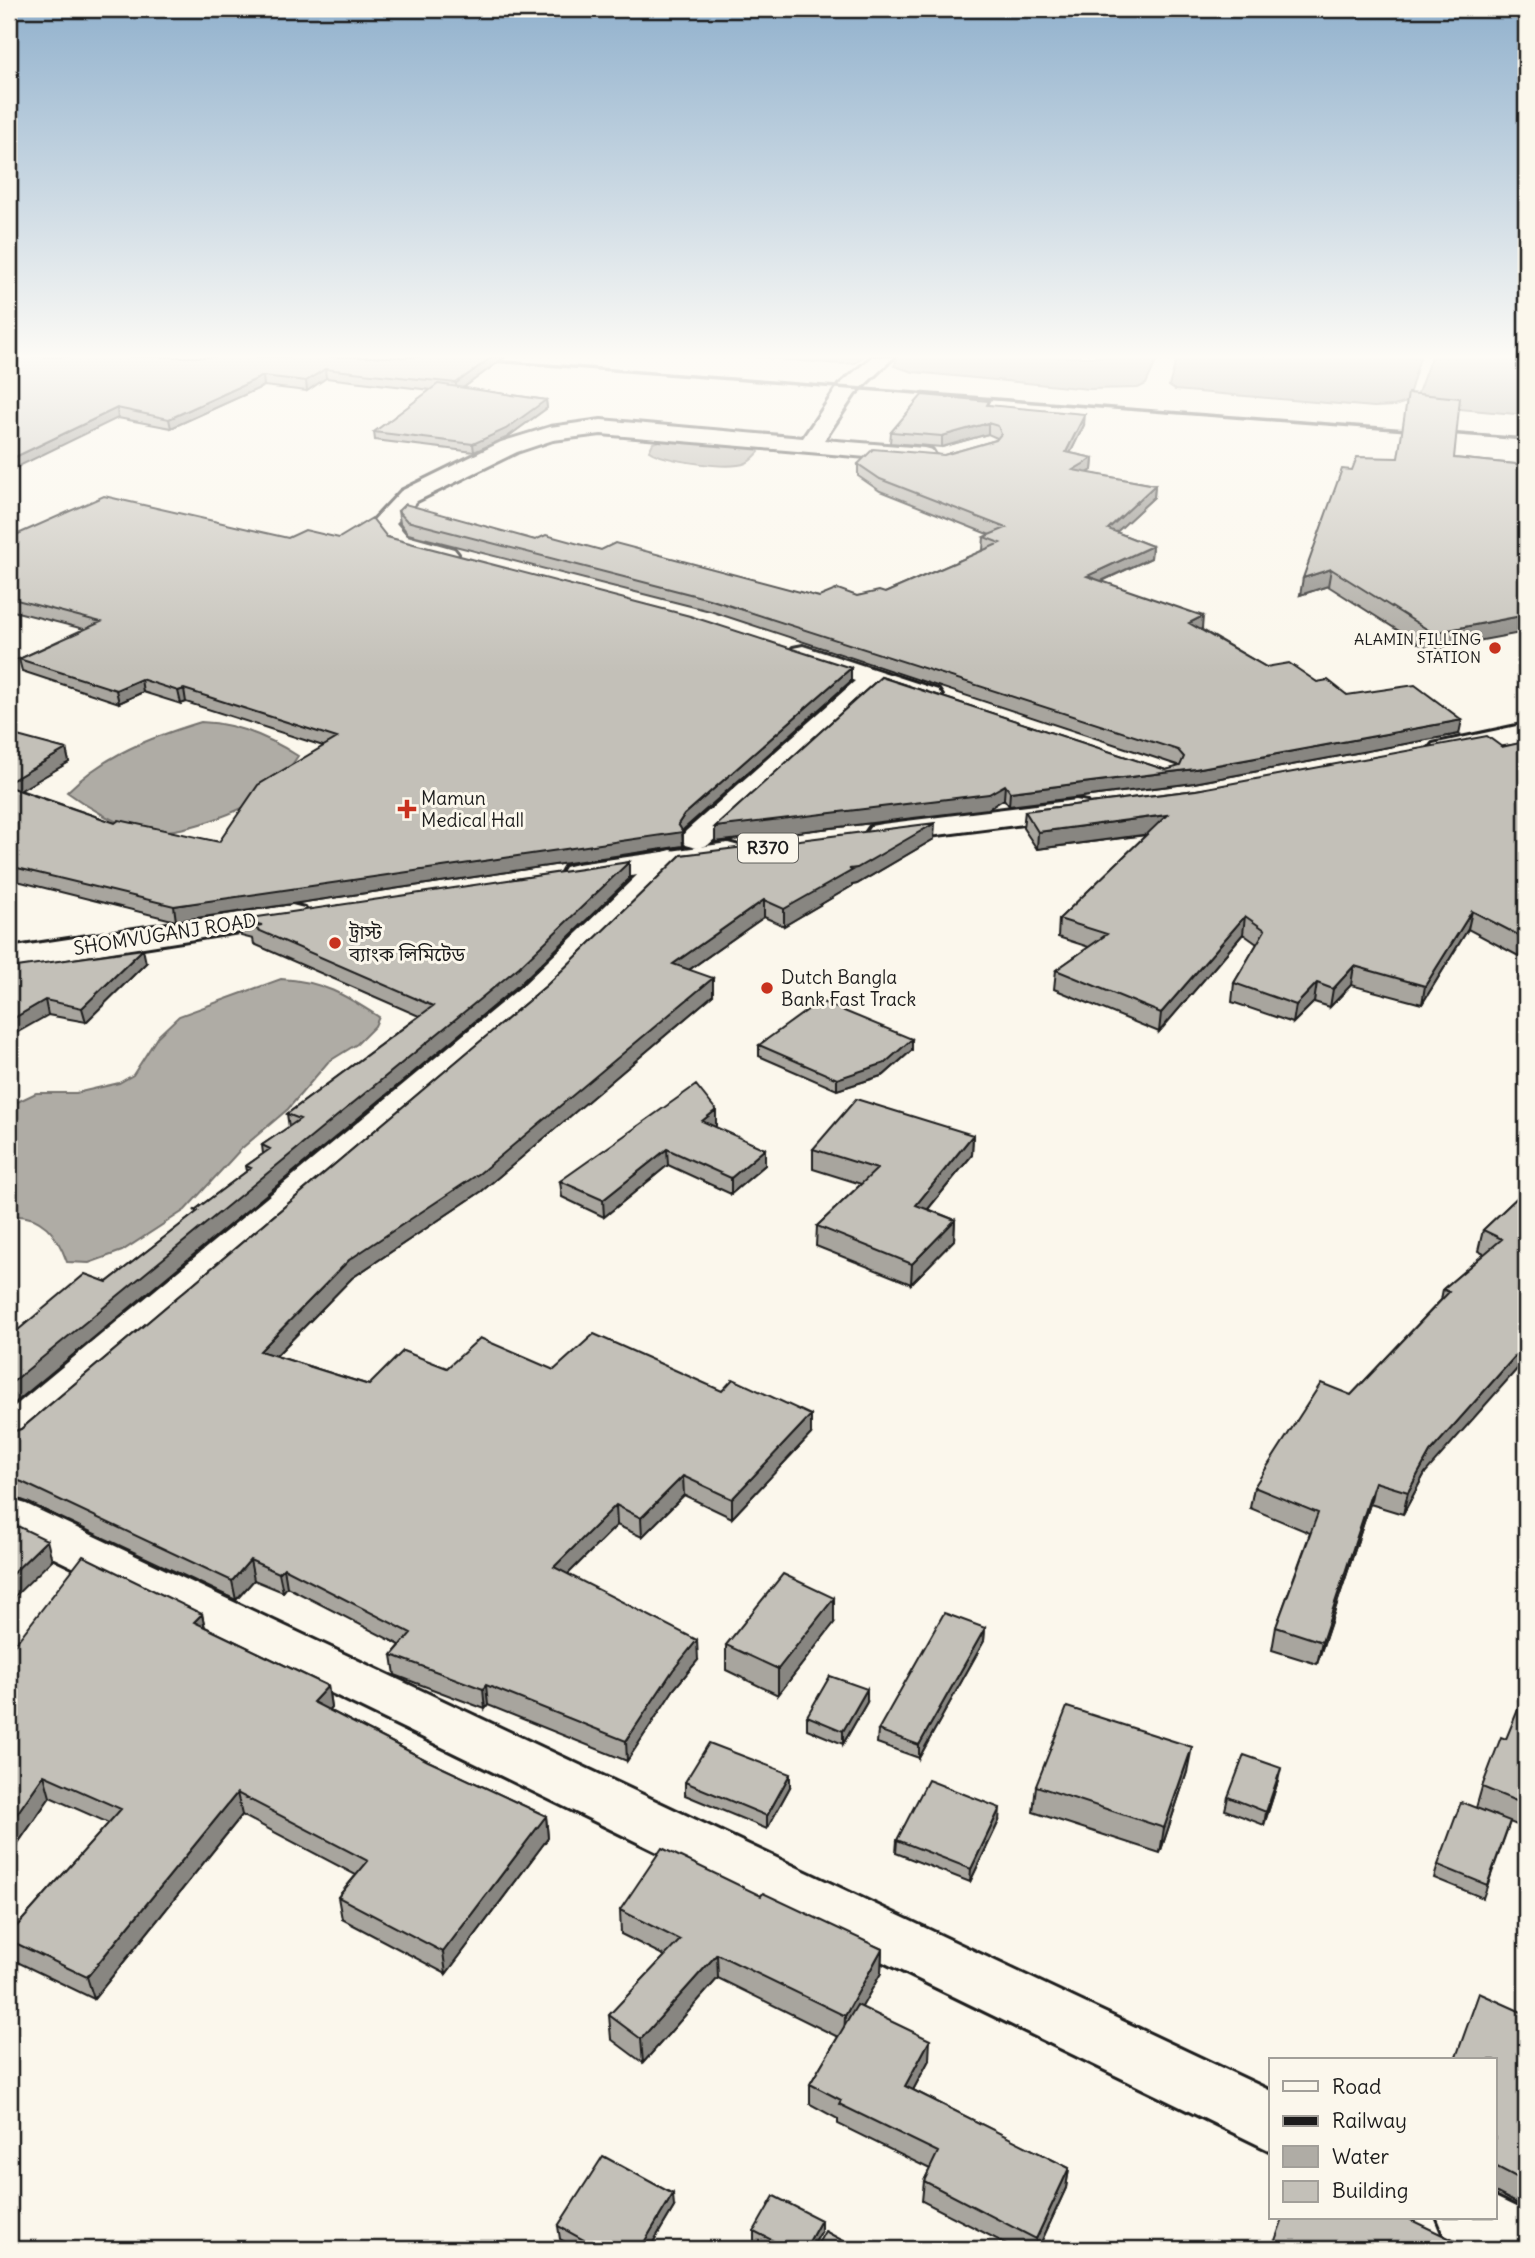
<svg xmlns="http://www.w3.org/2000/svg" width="1535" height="2258" font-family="Delius,'Noto Sans Bengali',sans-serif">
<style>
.water{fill:#afaca5;stroke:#74726e;stroke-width:2}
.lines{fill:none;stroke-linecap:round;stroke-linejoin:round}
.minor-casing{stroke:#1c1c1c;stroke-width:6}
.tertiary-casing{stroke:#1c1c1c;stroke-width:6}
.primary-casing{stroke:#1c1c1c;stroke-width:6}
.minor{fill:#fbf7ec;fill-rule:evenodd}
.tertiary{fill:#fbf7ec;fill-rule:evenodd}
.primary{fill:#fbf7ec;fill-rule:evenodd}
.rail{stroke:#1c1c1c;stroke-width:3.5}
.wall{fill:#a8a59e;stroke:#1c1c1c;stroke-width:2}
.shaded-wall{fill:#888681;stroke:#1c1c1c;stroke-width:2}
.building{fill:#c3c0b8;stroke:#1c1c1c;stroke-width:2}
.poi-dot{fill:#c8321e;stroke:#fbf7ec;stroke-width:2.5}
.labels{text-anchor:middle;stroke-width:6;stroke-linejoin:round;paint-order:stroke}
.far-poi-label{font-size:16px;fill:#1c1c1c;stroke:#fbf7ec;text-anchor:end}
.shield{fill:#fbf7ec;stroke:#5f5e5a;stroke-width:2}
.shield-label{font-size:18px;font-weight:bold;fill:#1c1c1c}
.poi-label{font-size:19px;fill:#1c1c1c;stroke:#fbf7ec;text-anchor:start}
.street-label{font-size:19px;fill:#1c1c1c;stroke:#fbf7ec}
</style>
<rect width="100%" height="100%" fill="#fbf7ec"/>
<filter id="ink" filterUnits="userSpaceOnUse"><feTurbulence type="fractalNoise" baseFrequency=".0143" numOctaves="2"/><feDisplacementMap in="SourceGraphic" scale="14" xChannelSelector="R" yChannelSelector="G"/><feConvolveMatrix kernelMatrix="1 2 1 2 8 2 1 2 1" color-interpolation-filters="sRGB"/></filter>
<g filter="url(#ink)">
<path class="water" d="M753 357H863L855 363 839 364Z
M898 357H1158L1146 384 1138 388 1089 389 913 372 894 366Z
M1177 357H1420L1407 402 1394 406 1374 407 1175 390 1169 386Z
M1431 357H1526V415L1437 407 1422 403 1418 393Z
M668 438 755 445 759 452C755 456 751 461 746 463 729 470 665 461 649 451L653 443Z
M201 722C235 723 270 738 298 756 291 766 283 778 275 786 250 811 179 836 144 831 120 827 86 806 67 792 104 755 152 737 201 722Z
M281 979C322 981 345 995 379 1017L375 1026 357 1044 328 1062 288 1109 241 1149 185 1210 122 1251 89 1263 67 1262C57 1234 42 1213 9 1216V1106L36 1093H76L119 1083 133 1075 158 1036 179 1016Z"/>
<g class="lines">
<g class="minor-casing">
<path id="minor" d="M872 357H894L855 394 824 440 924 448 932 450 935 455 932 460 924 462 601 434 553 440 517 452 417 501 396 523 407 536 454 549 458 554 454 559 445 562 389 546 371 523 401 491 501 442 550 427 601 420 803 438 839 385Z
M803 646 938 690 942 696 938 702 928 705 879 689 708 845 697 848 686 845 681 838 686 831 855 681 793 660 789 654 793 648Z
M671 850 682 853 687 860 682 867 546 1000 25 1446 9 1451V1411L522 986 660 853Z"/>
</g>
<g class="tertiary-casing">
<path id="tertiary" d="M9 1499 26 1504 1271 2091V2151L9 1536Z
M1495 2197 1526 2212V2249H1465L1446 2240 1437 2218H1495Z"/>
</g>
<g class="primary-casing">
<path id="primary" d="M1526 724V742L1443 759 1433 756 1428 750 1433 744Z
M1076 800 1087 802 1092 809 1087 816 882 842 871 840 866 833 871 826 882 824Z
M728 843 739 846 744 853 739 860 577 884 565 881 561 874 565 867 577 864Z
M292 905 304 908 309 915 304 922 9 968V948Z"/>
</g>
<use href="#minor" class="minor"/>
<use href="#tertiary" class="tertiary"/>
<use href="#primary" class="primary"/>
<path class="rail" d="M479 360 1526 439"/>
</g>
<path class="wall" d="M9 357H505L463 388 546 400 547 408 506 438 474 452 375 440 374 432 431 390 326 378 307 391 264 386 171 428 118 418Z
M989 405 1084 425 1070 453 1093 458 1092 470 1087 473 1155 485 1154 497 1116 532 1152 546 1151 558 1102 581 1202 629H1201L1266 667 1317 682 1347 695 1459 734 1194 783 1009 806 1004 799 988 809 715 842V827L881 677 1166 770 1179 767 1177 765 710 611 408 534 400 523 398 511 535 540 601 550 819 597 857 596 885 593 984 550H983L984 537 990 535 880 491 858 476V464L944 455 996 440 997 438 988 434 942 447 890 443 891 432Z
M1454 458 1526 465 1429 650 1328 586 1300 595 1352 470Z
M387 537 851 681 684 829 683 831V846L176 921 9 879V735L66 749 69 762 20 790 115 823 219 842 323 746 186 702 181 704 143 692 119 703 22 671 19 659 84 629 9 610V538H339Z
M1526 743V960L1468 929 1422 1004 1351 985 1330 1007 1314 1002 1293 1023 1232 1002 1234 983 1257 944 1243 934 1159 1032 1054 989 1056 970 1089 947 1058 937 1059 919 1146 835 1037 849 1023 828 1025 811 1196 790Z
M934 839 857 884 852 885V886L784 926 764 917 689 970 713 995 482 1191 352 1278 276 1356 369 1385 447 1368 554 1370 811 1434 732 1518 684 1495 642 1537 617 1525 568 1574 698 1660 674 1689 627 1761 488 1705 485 1709 395 1675 392 1655 400 1645 287 1587 283 1592 254 1580 236 1600 27 1502 10 1496 9 1497V1433L21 1429 547 985 681 855Z
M629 879 520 984 9 1408V1325L18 1330 107 1282 196 1213 195 1210 247 1171 246 1166 263 1154 262 1145 289 1127 287 1114 419 1016 254 944 253 939 241 936 238 920Z
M146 963 86 1022 48 1015 9 968Z
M912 1039V1050L884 1075 837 1090 759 1056V1045Z
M716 1110 715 1127 765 1165 731 1194 668 1165 604 1217 562 1197 560 1181Z
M973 1135 972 1155 928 1209 955 1220 954 1240 911 1284 816 1246 817 1226 861 1184 813 1169V1149Z
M1522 1193 1425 1473 1403 1514 1370 1504 1317 1664 1272 1650 1276 1627 1310 1533 1250 1508 1254 1487 1351 1395 1441 1300 1443 1289 1484 1254 1478 1251 1483 1230Z
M202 1614 205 1627 328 1686 331 1707 329 1710 428 1761 546 1816 548 1838 446 1974 342 1919 338 1897 356 1875 242 1815 94 1999 13 1960 9 1949V1935L109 1823 50 1797 9 1856V1652Z
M834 1623 778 1695 726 1670V1645Z
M985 1628 984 1641 919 1758 877 1743 878 1730Z
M867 1702 843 1744 807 1729V1716Z
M1526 1710V1829L1510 1822 1483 1898 1434 1878 1438 1865 1476 1808 1482 1787 1506 1739Z
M1187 1772 1160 1853 1033 1812 1036 1786Z
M1278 1781 1264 1825 1225 1810 1228 1797Z
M685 1782 790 1787 767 1829 685 1795Z
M999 1821 970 1882 896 1853 897 1840Z
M761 1896 882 1949 881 1973 861 2008 929 2060 913 2090 1069 2168 1066 2188 1038 2249H1016L922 2201 924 2181 930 2169 838 2124V2119L810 2104V2084L838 2037 718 1978 643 2063 611 2039 609 2015 665 1956 621 1934 620 1910Z
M1526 2014V2208L1495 2192V2060Z
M674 2207 649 2249H578L560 2239 558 2226Z
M754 2231 821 2232 811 2249H764L754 2244Z"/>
<path class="shaded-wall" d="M492 357H505L456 393V383Z
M325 369 326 378 307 391 306 381Z
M263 376 264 386 171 428 169 419Z
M546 400 547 408 506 438 474 452 473 444Z
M117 408 118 418 9 471V460Z
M1085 414 1084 425 1065 464 1066 452Z
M988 423V434L942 447V436Z
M1093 458 1092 470 1072 482 1073 470Z
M1155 485 1154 497 1107 541 1108 529Z
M1152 546 1151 558 1086 588 1087 576Z
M1331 569 1328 586 1300 595 1303 578Z
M1526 615V632L1429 650 1433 633Z
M1203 616 1202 629 1188 636 1189 623Z
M851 668V681L684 829 682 832 683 846 176 921 174 906 678 824 684 815Z
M141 679 143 692 119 703 116 690Z
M184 689 186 702 181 704 178 691Z
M1462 720 1459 734 1194 783 1009 806 1010 792 1195 769Z
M66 749 69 762 9 797V782Z
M1005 785 1004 799 988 809 715 842V827Z
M1167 815 1165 832 1037 849 1038 832Z
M935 823 934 839 857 884 852 885V886L784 926V909L849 869Z
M629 862V879L520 984 9 1408V1385Z
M764 900V917L673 981V964Z
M1472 911 1468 929 1422 1004 1425 986Z
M1245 916 1243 934 1159 1032 1161 1013Z
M143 949 146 963 86 1022 82 1008Z
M1354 966 1351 985 1330 1007 1333 989Z
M713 978V995L482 1191 352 1278 263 1369 260 1351 349 1260Z
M1317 983 1314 1002 1293 1023 1296 1005Z
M45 1000 48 1015 9 1037V1021Z
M912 1039V1050L884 1075 837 1090V1079Z
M716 1110V1126L702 1137V1121Z
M973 1135 972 1155 915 1225 916 1205Z
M667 1149 668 1165 604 1217 603 1200Z
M765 1149V1165L731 1194V1178Z
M955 1220 954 1240 911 1284 912 1264Z
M1526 1344V1359L1425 1473 1403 1514 1408 1492 1430 1452Z
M811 1415V1434L732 1518V1499Z
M683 1476 684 1495 642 1537 641 1518Z
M1375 1482 1370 1504 1317 1664 1322 1642Z
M616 1505 617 1525 555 1587 554 1567Z
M47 1540 52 1560 9 1602V1577Z
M250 1560 254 1580 236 1600 232 1581Z
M284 1568 287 1587 283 1592 279 1573Z
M834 1598V1623L778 1695V1669Z
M202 1614 206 1635 194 1622Z
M985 1628 984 1641 919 1758V1745Z
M697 1640 698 1660 674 1689 627 1761 626 1741 673 1670Z
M486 1685 488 1705 485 1709 483 1689Z
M328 1686 331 1707 317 1724 313 1702Z
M867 1689V1702L843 1744V1731Z
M1192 1747 1187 1772 1160 1853 1164 1828Z
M1281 1768 1278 1781 1264 1825 1266 1812Z
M790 1774V1787L767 1829V1816Z
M44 1775 50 1797 9 1856V1825Z
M237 1793 242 1815 94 1999 87 1977Z
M1000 1808 999 1821 970 1882 971 1869Z
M546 1816 548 1838 446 1974 443 1952Z
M882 1949 881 1973 844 2039 845 2016Z
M717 1954 718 1978 643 2063 641 2039Z
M930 2040 929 2060 904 2107 905 2086Z
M1069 2168 1066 2188 1038 2249H1035L1036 2239Z
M673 2194 674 2207 649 2249H640Z
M821 2220V2232L811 2249H805Z"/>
<path class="building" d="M9 357H492L456 383 325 369 306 381 263 376 169 419 117 408 9 460Z
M438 384 546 400 506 429 473 444 374 432Z
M1408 393 1460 398 1454 458 1526 465V615L1433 633 1331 569 1303 578 1342 469 1352 470 1357 457 1398 458Z
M922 395 989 401 987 405 1085 414 1066 452 1093 458 1073 470 1155 485 1108 529 1152 546 1087 576 1203 616 1189 623 1266 667 1289 663 1317 682 1328 680 1347 695 1415 685 1462 720 1195 769 1010 792 1005 785 989 794 715 827 881 677 1166 770 1180 766 1184 757 1178 750 709 599 407 521 398 511 405 504 535 540 546 535 601 550 615 543 819 597 838 589 857 596 879 591 885 593 1000 543 984 537 1006 528 880 479 858 464 873 449 944 455 996 440 1001 434 998 426 988 423 942 436 891 432Z
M104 496 288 538 305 530 339 538 372 518 387 537 690 616 851 668 684 815 678 824 683 832 174 906 9 866V787L115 823 119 820 219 842 258 785 337 738 184 689 178 691 141 679 116 690 19 659 101 622 9 598V538Z
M10 734 66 749 9 782V735Z
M1487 736 1502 747 1524 742 1526 743V939L1472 911 1425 986 1354 966 1333 989 1317 983 1296 1005 1234 983 1265 930 1245 916 1161 1013 1056 970 1107 934 1059 919 1167 815 1038 832 1025 811 1196 790Z
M935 823 857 868 849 869 853 870 784 909 764 900 673 964 713 978 480 1173 349 1260 260 1351 369 1385 403 1351 447 1368 480 1338 554 1370 594 1334 722 1391 733 1379 811 1415 732 1499 683 1476 641 1518 616 1505 554 1567 697 1640 673 1670 626 1741 486 1685 483 1689 392 1655 411 1633 284 1568 279 1573 250 1560 232 1581 22 1482 9 1478V1433L21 1429 547 985 681 855Z
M629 862 519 967 9 1385V1325L18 1330 85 1274 107 1282 198 1211 195 1210 251 1168 246 1166 270 1149 262 1145 300 1119 287 1114 433 1006 251 927 262 925 238 920Z
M143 949 82 1008 45 1000 9 1021V968Z
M820 1001 912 1039 885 1063 837 1079 759 1045Z
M696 1085 716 1110 702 1121 765 1149 731 1178 667 1149 603 1200 560 1181Z
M856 1099 973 1135 916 1205 955 1220 912 1264 817 1226 877 1169 813 1149Z
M1522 1193 1526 1195V1344L1430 1452 1408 1492 1375 1482 1322 1642 1276 1627 1318 1513 1254 1487 1321 1383 1351 1395 1449 1292 1443 1289 1502 1239 1483 1230Z
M9 1522 47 1540 9 1577Z
M83 1556 202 1614 194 1622 328 1686 313 1702 428 1761 546 1816 443 1952 338 1897 368 1861 237 1793 87 1977 9 1940V1935L121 1809 44 1775 9 1825V1652Z
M783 1574 834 1598 778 1669 726 1645Z
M944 1613 985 1628 919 1745 878 1730Z
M830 1676 867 1689 843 1731 807 1716Z
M1067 1707 1192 1747 1164 1828 1036 1786Z
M1519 1707 1526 1710V1805L1482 1787 1501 1737 1506 1739Z
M709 1743 790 1774 767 1816 685 1782Z
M1244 1755 1281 1768 1266 1812 1228 1797Z
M928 1780 1000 1808 971 1869 897 1840Z
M1461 1802 1510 1821 1487 1885 1438 1865Z
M662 1848 761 1896 763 1893 882 1949 845 2016 717 1954 641 2039 609 2015 680 1940 620 1910Z
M1479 1993 1526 2014V2182L1495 2166V2060H1455Z
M857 2005 930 2040 905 2086 1069 2168 1036 2239 924 2181 938 2152 839 2104 841 2100 810 2084Z
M603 2156 673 2194 640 2249H600L558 2226Z
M774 2196 821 2220 805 2249H789L754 2231Z
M1283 2218H1412L1411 2220 1472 2249H1272Z
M825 2231 858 2249H815Z"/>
</g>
<linearGradient id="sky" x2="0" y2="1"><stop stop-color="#91b1cd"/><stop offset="0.53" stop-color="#fdfbf6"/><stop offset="1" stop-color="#fdfbf6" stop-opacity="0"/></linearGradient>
<rect width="1535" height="673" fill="url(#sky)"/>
<g class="poi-dot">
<circle cx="1495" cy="648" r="7"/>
<path d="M403.5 798.5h7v7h7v7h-7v7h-7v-7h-7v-7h7z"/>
<circle cx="335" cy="943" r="7"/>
<circle cx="767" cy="988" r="7"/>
</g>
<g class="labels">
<g class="far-poi-label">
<text x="1481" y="645">ALAMIN FILLING<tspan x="1481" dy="18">STATION</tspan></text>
</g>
<rect class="shield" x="738" y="833.5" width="60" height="29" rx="5"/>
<g class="shield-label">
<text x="768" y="854">R370</text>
</g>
<g class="poi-label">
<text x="421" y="805">Mamun<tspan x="421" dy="22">Medical Hall</tspan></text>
<text x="349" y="939">ট্রাস্ট<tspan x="349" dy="22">ব্যাংক লিমিটেড</tspan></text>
<text x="781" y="984">Dutch Bangla<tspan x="781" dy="22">Bank Fast Track</tspan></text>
</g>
<g class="street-label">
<text transform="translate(165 934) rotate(-9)" y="7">SHOMVUGANJ ROAD</text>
</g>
</g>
<rect width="1535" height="2258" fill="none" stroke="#fbf7ec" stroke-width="35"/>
<rect x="18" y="18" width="1500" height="2223" fill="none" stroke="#1c1c1c" stroke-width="2.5" filter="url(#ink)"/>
<rect x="1269" y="2058" width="228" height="161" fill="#fbf7ec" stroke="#a29f99" stroke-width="2"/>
<rect x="1283" y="2081" width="35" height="10" fill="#fbf7ec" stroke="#a29f99" stroke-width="2"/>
<text x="1332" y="2094" font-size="21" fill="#1c1c1c">Road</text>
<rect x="1283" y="2116" width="35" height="10" fill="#1c1c1c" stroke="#a29f99" stroke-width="2"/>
<text x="1332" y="2128" font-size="21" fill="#1c1c1c">Railway</text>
<rect x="1283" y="2146" width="35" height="21" fill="#afaca5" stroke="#a29f99" stroke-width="2"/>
<text x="1332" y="2164" font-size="21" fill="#1c1c1c">Water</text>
<rect x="1283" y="2181" width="35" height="21" fill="#c3c0b8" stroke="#a29f99" stroke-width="2"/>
<text x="1332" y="2198" font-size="21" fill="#1c1c1c">Building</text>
</svg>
